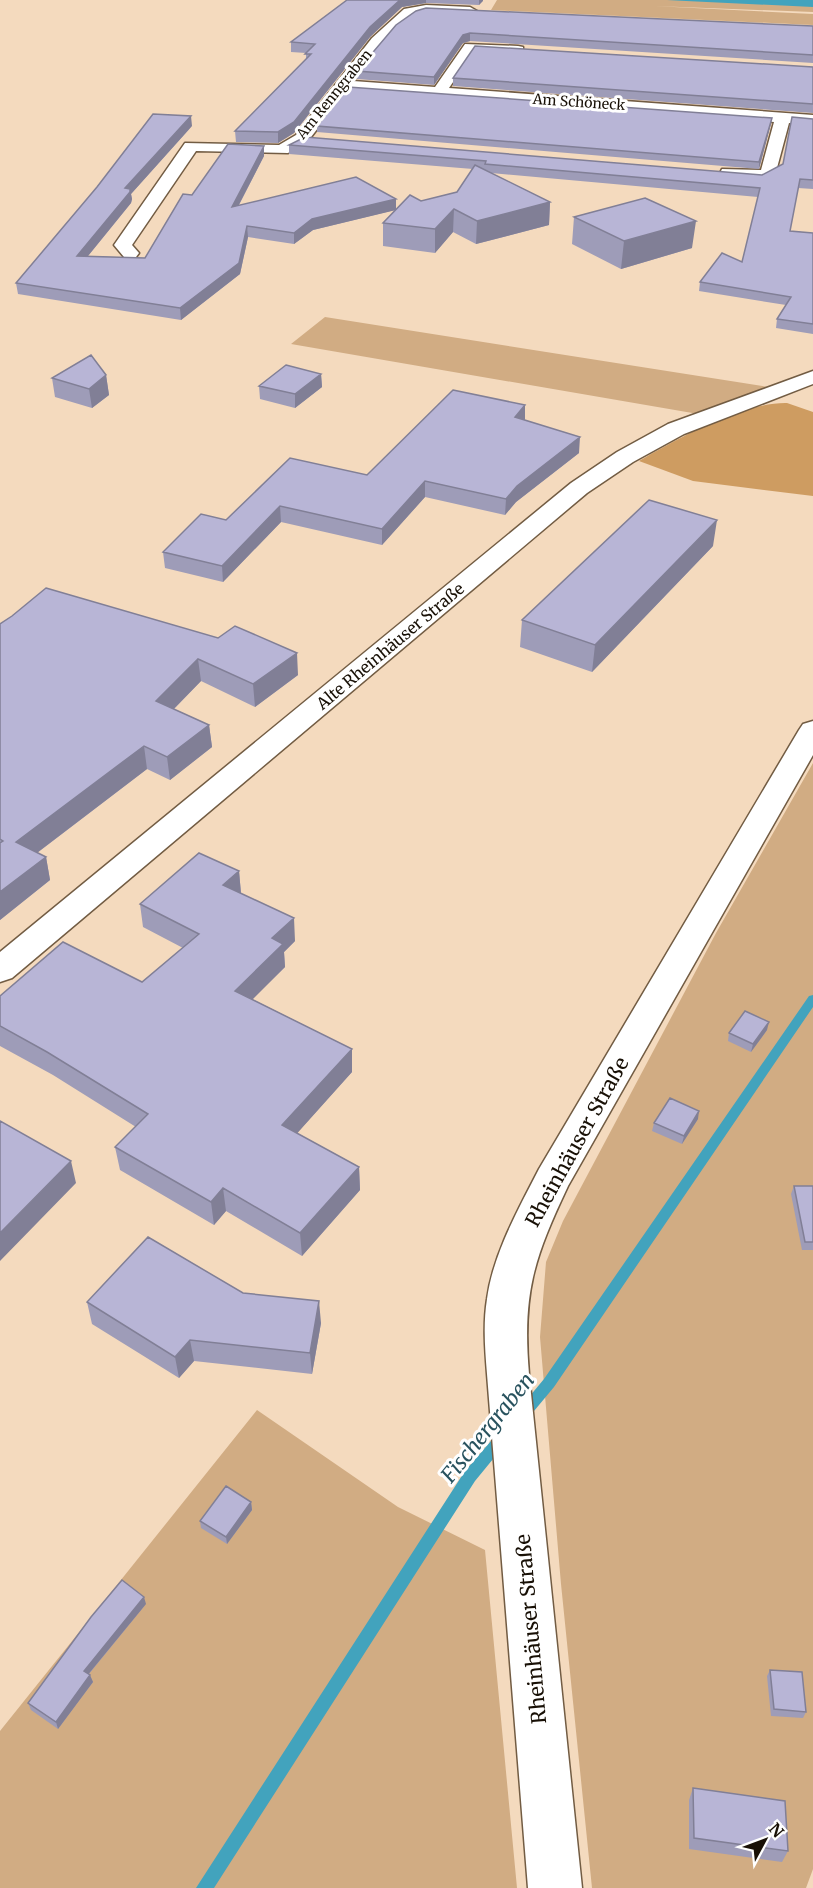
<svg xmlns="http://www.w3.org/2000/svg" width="813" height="1888" font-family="Merriweather,serif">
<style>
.green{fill:#d1ac83}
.forest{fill:#ce9c61}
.water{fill:#42a3bd}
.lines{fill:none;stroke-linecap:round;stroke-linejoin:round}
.stream{fill:#42a3bd;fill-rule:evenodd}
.minor-casing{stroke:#725c43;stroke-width:3}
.minor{fill:#fff;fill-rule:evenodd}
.wall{fill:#9e9cb8}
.shaded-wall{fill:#817f96}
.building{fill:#b8b5d6;stroke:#817f96;stroke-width:1.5}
.labels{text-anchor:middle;stroke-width:6;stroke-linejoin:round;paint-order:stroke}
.far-street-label{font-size:14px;fill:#181006;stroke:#fff}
.street-label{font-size:16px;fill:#181006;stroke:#fff}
.near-street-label{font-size:20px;fill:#181006;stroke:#fff}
.near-water-label{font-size:21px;font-style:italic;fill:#28525e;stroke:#fff}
</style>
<rect width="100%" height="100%" fill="#f4dabe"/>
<path class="green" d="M497 0H813V12L654 6 813 14V25L491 10Z
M325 317 768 387 704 415 291 344Z
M813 763V1869L806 1888H592L561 1584 540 1337 546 1262 563 1221 716 933Z
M257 1410 398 1507 485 1550 517 1888H0V1731Z"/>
<path class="forest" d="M787 403 813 412V496L693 481 639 461C677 439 743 402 787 403Z"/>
<path class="water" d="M667 0H813V7L686 1Z"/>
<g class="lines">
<path class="stream" d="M813 995V1007L554 1387 529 1417 524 1419 519 1417 517 1413 519 1409 544 1379 809 996Z
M502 1432 507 1434 509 1438 507 1442 475 1481 214 1888H196L465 1471 497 1434Z"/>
<g class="minor-casing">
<path id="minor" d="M426 5 470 7 477 11C465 23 429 7 413 15 392 26 368 63 353 81L435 87 465 44 518 46 523 47V53L474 51 449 88 813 115V125L789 123 774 179 728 178 720 173 722 169 761 170 774 122 347 90 308 141 288 153 196 151 132 245 139 253 136 257H124L114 245 185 143 279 145 296 135 372 38 404 9Z
M813 371V384L684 434 633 462 587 493 12 978 0 982V952L571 483 617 452 668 424Z
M813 721V755L568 1186C534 1258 522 1293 529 1374L582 1888H528L487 1374C485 1349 483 1324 487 1299 493 1254 518 1210 539 1169L799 730 803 724Z"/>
</g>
<use href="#minor" class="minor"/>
</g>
<path class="wall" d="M347 0H483L479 5 426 3 402 7 370 37 294 133 278 143 236 142 235 131 306 60V53L291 52V42Z
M396 25 813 26V63L470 41 463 43 434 85 357 79V71Z
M813 67V113L453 86V78Z
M772 118 759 169 317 132V126Z
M813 119V189L798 188 790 231 813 233V334L776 328 777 319 786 305 699 291 700 282 742 262 758 197 491 173 550 202 549 225 476 244 453 232 435 253 383 246V223L395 210 313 230 294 244 248 237 240 274 181 320 18 294 16 283 192 126 131 194 132 199 131 203 88 256 145 258 192 195 264 146V156L239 205 396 199V210L421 201 457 192 473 169 289 154V145L762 175 783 164Z
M574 217 692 248 621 269 572 244Z
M321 374 322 387 295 408 260 399 259 386Z
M106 375 109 395 92 408 55 397 52 378Z
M525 420 579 453 516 502 505 515 425 497 382 545 281 522 223 582 165 568 163 552 226 520 367 475Z
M713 546 592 672 520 647 522 620Z
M0 624 298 675 255 707 201 681 174 709 209 725 212 747 170 780 147 769 37 853 46 857 50 880 0 920Z
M239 871 241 893 295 941 284 952 285 967 252 999 352 1049V1072L297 1133 359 1167 360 1190 302 1256 226 1211 214 1225 120 1170 115 1147 136 1127 53 1075 0 1046V996L142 982 183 948 143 927 140 904Z
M767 1030 751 1052 728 1041 729 1033Z
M698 1119 682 1144 652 1131 654 1123Z
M794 1186H813V1250H802L791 1194Z
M243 1293 321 1323 312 1374 194 1361 179 1378 92 1324 87 1302Z
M251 1502 252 1510 227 1544 201 1528 200 1521Z
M146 1604 89 1674 93 1682 58 1729 31 1710 28 1703Z
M770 1670 806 1712 803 1718 771 1716 767 1676Z
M693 1788 788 1851 782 1862 689 1849V1800Z"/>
<path class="shaded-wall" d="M400 0H426V3L402 7 370 37 294 133 278 143V132L370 27Z
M479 0H483V1L479 5Z
M470 33V41L463 43 434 85V77L463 35Z
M191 116 192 126 131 194 132 199 131 203 79 267 77 256 125 188Z
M772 118 771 124 759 169V162Z
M264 146V156L232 218V207Z
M396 199V210L313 230 294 244V233L312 219Z
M550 202 549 225 476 244 477 221Z
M454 209 453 232 435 253V229Z
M696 221 692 248 621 269 624 241Z
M247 226 248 237 240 274 181 320 180 308Z
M321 374 322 387 295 408V394Z
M106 375 109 395 92 408 89 389Z
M525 405V420L515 417Z
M580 437 579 453 516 502 505 515 506 499 517 486Z
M425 481V497L382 545V529Z
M280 506 281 522 223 582 222 566Z
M717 520 713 546 592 672 595 645Z
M297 653 298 675 255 707 253 684Z
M198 659 201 681 159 724 156 701Z
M209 725 212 747 170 780 167 757Z
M144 746 147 769 21 865 16 842Z
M46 857 50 880 0 920V892Z
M239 871 241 894 223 885Z
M294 918 295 941 284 952 285 967 238 1014 235 991 272 938Z
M769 1022 767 1030 751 1052 753 1044Z
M352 1049V1072L284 1148 282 1125Z
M699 1111 698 1119 682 1144 684 1136Z
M71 1161 76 1183 0 1261V1233Z
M359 1167 360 1190 302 1256 300 1233Z
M223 1188 226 1211 214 1225 211 1202Z
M319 1301 321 1323 312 1374 310 1353Z
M190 1340 194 1361 179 1378 175 1357Z
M251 1502 252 1510 227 1544 226 1537Z
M144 1597 146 1604 86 1677 84 1671Z
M90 1675 93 1682 58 1729 56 1722Z"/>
<path class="building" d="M347 0H400L370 27 294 122 278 132 235 131 311 54H305L315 44 291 42Z
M426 8 813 26V55L470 33 463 35 434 77 357 71 396 25 416 11Z
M475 46 813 67V104L453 78Z
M348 87 772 118 759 162 317 126Z
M153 114 191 116 125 188 130 189V192L77 256 145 258 183 194 192 195 228 144 264 146 232 207 356 177 396 199 312 219 294 233 247 226 239 263 180 308 16 283 97 187Z
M792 117 813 119V180L800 179 790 231 813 233V324L777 319 791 297 700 282 722 253 742 262 760 188 485 164 486 161 289 145 305 137 762 175 783 164Z
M475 165 550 202 477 221 454 209 435 229 383 223 410 195 421 201 457 192Z
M645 198 696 221 624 241 574 217Z
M91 355 106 375 89 389 52 378Z
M286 365 321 374 295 394 259 386Z
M453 390 525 405 515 417 580 437 517 486 506 499 425 481 382 529 280 506 222 566 163 552 201 514 226 520 290 458 367 475Z
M649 500 717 520 595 645 522 620Z
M46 588 218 638 235 626 297 653 253 684 198 659 156 701 209 725 167 757 144 746 16 842 46 857 0 892V843L3 841 0 839V624L12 616Z
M199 853 239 871 223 885 294 918 272 938 283 944 235 991 352 1049 282 1125 359 1167 300 1233 223 1188 211 1202 115 1147 148 1114 47 1052 0 1026V996L63 942 142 982 199 934 140 904Z
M745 1011 769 1022 753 1044 729 1033Z
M670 1098 699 1111 684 1136 654 1123Z
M0 1121 71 1161 0 1233Z
M794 1186H813V1242H805Z
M148 1237 243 1293 319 1301 310 1353 190 1340 175 1357 87 1302Z
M226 1486 251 1502 226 1537 200 1521Z
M122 1580 144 1597 84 1671 90 1675 56 1722 28 1703 91 1617Z
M770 1670 802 1672 806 1712 774 1709Z
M693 1788 785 1801 788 1851 694 1838Z"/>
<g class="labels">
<g class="far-street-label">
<text transform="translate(334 94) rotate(-51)" y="5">Am Renngraben</text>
<text transform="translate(579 102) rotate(4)" y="5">Am Schöneck</text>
</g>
<g class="street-label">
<text transform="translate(390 646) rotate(-40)" y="6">Alte Rheinhäuser Straße</text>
</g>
<g class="near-street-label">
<text transform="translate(577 1142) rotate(-61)" y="7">Rheinhäuser Straße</text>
<text transform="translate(531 1629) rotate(-95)" y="7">Rheinhäuser Straße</text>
</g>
<g class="near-water-label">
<text transform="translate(488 1428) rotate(-51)" y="7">Fischergraben</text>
</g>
</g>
<g transform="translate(765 1840) rotate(49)" stroke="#ffffff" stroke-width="4.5" paint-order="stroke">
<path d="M0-4.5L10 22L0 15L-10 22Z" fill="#181006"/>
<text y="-9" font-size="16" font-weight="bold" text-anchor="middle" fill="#181006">N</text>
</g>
</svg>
